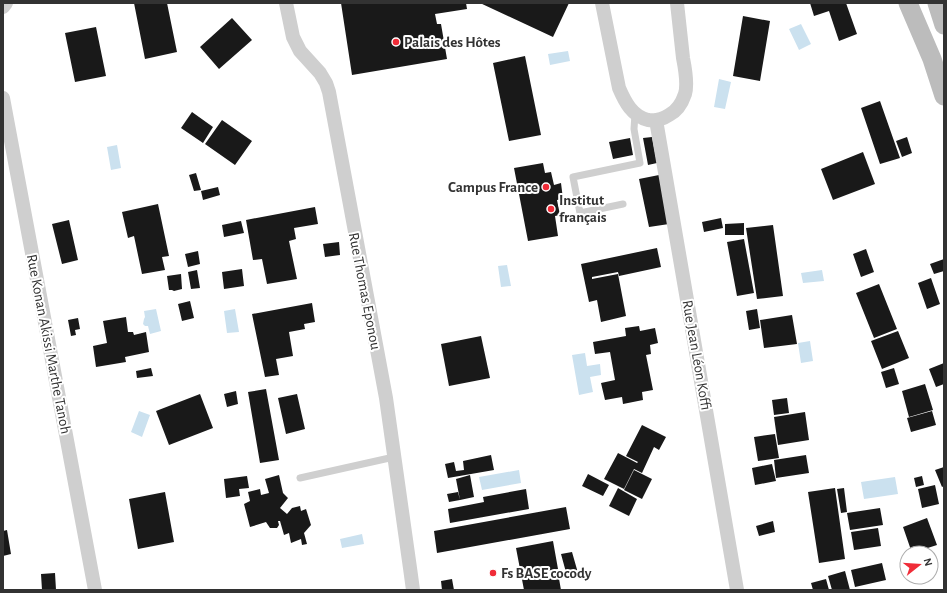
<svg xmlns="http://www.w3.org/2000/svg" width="947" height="593" font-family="'Alegreya Sans',sans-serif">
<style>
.water{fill:#cbe1ef}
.building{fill:#191919}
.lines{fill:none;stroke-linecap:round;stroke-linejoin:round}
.lane{stroke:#cfcfcf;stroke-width:7}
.street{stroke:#cfcfcf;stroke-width:14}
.secondary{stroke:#bcbcbc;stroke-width:19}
.poi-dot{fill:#f02c38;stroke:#fff;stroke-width:1.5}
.labels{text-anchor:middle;stroke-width:4;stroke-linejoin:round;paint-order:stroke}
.poi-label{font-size:15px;font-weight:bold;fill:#323232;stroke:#fff;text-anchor:start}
.street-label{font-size:15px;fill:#323232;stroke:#fff}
</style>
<rect width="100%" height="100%" fill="#fff"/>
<path class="water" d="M801 24 811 44 799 50 789 29Z
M568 51 570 61 550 65 548 54Z
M719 79 731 82 725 109 714 107Z
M117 145 121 168 111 170 107 147Z
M507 265 511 286 501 287 498 266Z
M822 270 824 281 803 283 801 273Z
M156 309 161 331 150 334 148 326H145L143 324 144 319 145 317 144 311Z
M235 309 239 332 227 333 224 311Z
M810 341 813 361 801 363 798 343Z
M585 353 587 366 600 364 601 375 590 377 593 392 579 395 572 355Z
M139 411 150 415 142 437 131 432Z
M519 470 521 483 482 490 479 477Z
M895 477 898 494 864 499 861 482Z
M362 534 364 544 342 548 340 539Z"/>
<path class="building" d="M134 3H167L177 52 145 59Z
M341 3H466L467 9 435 14 437 24H441L447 59 352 75Z
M480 3H569L553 37Z
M810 3H846L857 34 839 41 829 11 814 16Z
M743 16 770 21 760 81 733 76Z
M232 18 252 40 219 69 200 47Z
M96 27 106 76 75 82 65 33Z
M525 56 541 135 509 141 493 63Z
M880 101 900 158 880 164 861 108Z
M192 112 213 127 203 143 181 128Z
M222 120 252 141 235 165 205 144Z
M652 137 657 163 648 165 643 138Z
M907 137 912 153 902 157 896 141Z
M630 138 633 155 613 159 609 142Z
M863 152 875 184 833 200 821 169Z
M543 163 545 173 551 172 554 185 561 183 563 199 557 200 560 215 555 216 558 236 528 241 514 168Z
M196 173 201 190 194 191 189 175Z
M659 175 669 224 649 227 639 179Z
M218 187 220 195 203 200 201 191Z
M158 204 169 256 162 257 165 270 142 274 134 236 128 238 122 212Z
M315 207 318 224 294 228 296 239 289 241 297 279 267 284 262 259 253 260 246 220Z
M721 218 723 228 704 232 702 222Z
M69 220 78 260 62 264 52 224Z
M241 221 244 233 224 237 222 225Z
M744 223V235H725V224Z
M773 225 783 296 757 299 746 228Z
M744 239 754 293 737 296 727 242Z
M339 242 340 255 325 257 323 244Z
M657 248 661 267 619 276 618 272 592 277V279L618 274 626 316 601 322 597 300 589 302 581 264Z
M866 249 874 272 861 277 853 254Z
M198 251 200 264 188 267 185 254Z
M944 259V271L934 274 930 264Z
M242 269 244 286 224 289 222 272Z
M197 270 200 288 191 289 188 272Z
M181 274 182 289 174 291 172 290H169L167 276Z
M931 278 940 304 927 309 918 283Z
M879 284 897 329 874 338 856 293Z
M190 301 194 318 182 321 178 304Z
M312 303 315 322 304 324 305 329 289 332 293 356 276 359 279 375 265 377 252 314Z
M757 309 760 328 749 330 746 311Z
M792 315 797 344 764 348 760 320Z
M126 317 128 332H133L134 335 146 332 149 352 125 357 126 362 96 367 93 346 107 343 103 321Z
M78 318 80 329 75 330 76 335 71 336 68 320Z
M639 326 640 331 655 328 658 343 650 345 651 354 646 355 653 390 642 392 643 400 623 404 622 397 605 400 601 383 615 380 610 352 595 354 593 342 626 336 625 328Z
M898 331 909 358 882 369 871 341Z
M481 336 490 378 449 386 441 344Z
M944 363V384L936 387 929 369Z
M151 368 153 376 137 378 136 371Z
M894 368 899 384 886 388 881 372Z
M925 384 933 410 909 417 902 391Z
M266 389 279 460 260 463 248 392Z
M236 391 238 404 227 407 224 394Z
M200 394 213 428 169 445 156 411Z
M297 394 305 429 286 434 278 398Z
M787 398 789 413 774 415 772 400Z
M932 411 936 425 911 432 907 418Z
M805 412 809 440 778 445 774 417Z
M642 425 666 437 659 450 654 447 642 473 634 469 624 489 604 479 618 453 637 463 638 462 626 456Z
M775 434 779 458 758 461 754 437Z
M491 455 494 470 448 478 445 464 454 462 456 471 464 470 463 461Z
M806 455 809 473 776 478 774 460Z
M772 464 776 481 755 485 752 468Z
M944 467V486L942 487 935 470Z
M634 470 652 479 642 499 624 490Z
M588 474 609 485 603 496 582 486Z
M279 475 283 493 288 498 280 508 287 514 292 508 300 506 301 511 306 509 311 525 304 533 307 544 302 545 301 539 291 543 289 533 284 535 280 521H278L279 525 277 528H270L266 522 250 527 244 504 250 501 248 492 260 489 261 495 269 493 265 479Z
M470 475 474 497 460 500 456 479Z
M247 476 249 488 239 489 240 496 226 498 224 479Z
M922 476 924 485 916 487 914 478Z
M935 485 939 504 922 508 918 489Z
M618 488 637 499 629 516 609 506Z
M835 488 845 559 819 563 808 492Z
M844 488 847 512 841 513 837 489Z
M526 489 529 509 450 523 448 509 484 502 483 497Z
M165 492 174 542 138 549 129 499Z
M458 492 460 500 449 502 447 494Z
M566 507 570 529 437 553 434 531Z
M880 508 883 525 850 530 847 513Z
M927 518 937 545 912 553 903 527Z
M773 521 775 532 759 536 756 526Z
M878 528 881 546 854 550 851 532Z
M7 530 11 554 3 556V531Z
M553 541 558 569 536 573 537 577 558 573 561 590H524L516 548Z
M572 552 578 573 567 576 561 554Z
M882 563 886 580 855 587 851 570Z
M845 571 850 590H832L828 576Z
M55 573 56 590H42L41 574Z
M452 579 454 590H442L441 581Z
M826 579 829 590H813L811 583Z"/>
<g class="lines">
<path class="lane" d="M623 204 580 213 573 177 640 163 634 129 635 114
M300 478 394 457"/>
<path class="street" d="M286 3 293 37 300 51 320 73 326 83 329 92 386 398 410 568 413 590
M602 3 619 88C625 102 632 116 648 120 655 121 663 119 669 115 677 111 682 103 685 94 688 84 685 68 683 58 681 39 679 21 677 3
M3 7 6 3
M3 98 95 590
M656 120 737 590"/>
<path class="secondary" d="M908 3 932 59 944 96
M937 3 944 25"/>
</g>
<g class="poi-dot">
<circle cx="396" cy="42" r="4"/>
<circle cx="546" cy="187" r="4"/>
<circle cx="551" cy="209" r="4"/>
<circle cx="493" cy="573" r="4"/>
</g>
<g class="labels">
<g class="poi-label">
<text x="404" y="47">Palais des Hôtes</text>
<text x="538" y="192" text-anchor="end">Campus France</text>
<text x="559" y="205">Institut<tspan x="559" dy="17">français</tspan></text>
<text x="501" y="578">Fs BASE cocody</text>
</g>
<g class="street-label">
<text transform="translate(365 291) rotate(79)" y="5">Rue Thomas Eponou</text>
<text transform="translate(49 344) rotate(79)" y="5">Rue Konan Akissi Marthe Tanoh</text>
<text transform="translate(697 355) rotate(80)" y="5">Rue Jean Léon Koffi</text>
</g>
</g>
<rect width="947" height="593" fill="none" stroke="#323232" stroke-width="8"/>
<g transform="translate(919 565) rotate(73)"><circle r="19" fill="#ffffff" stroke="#adadad"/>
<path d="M0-3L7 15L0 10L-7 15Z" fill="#f02c38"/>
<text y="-6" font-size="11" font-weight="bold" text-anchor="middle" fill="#323232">N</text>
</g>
</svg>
